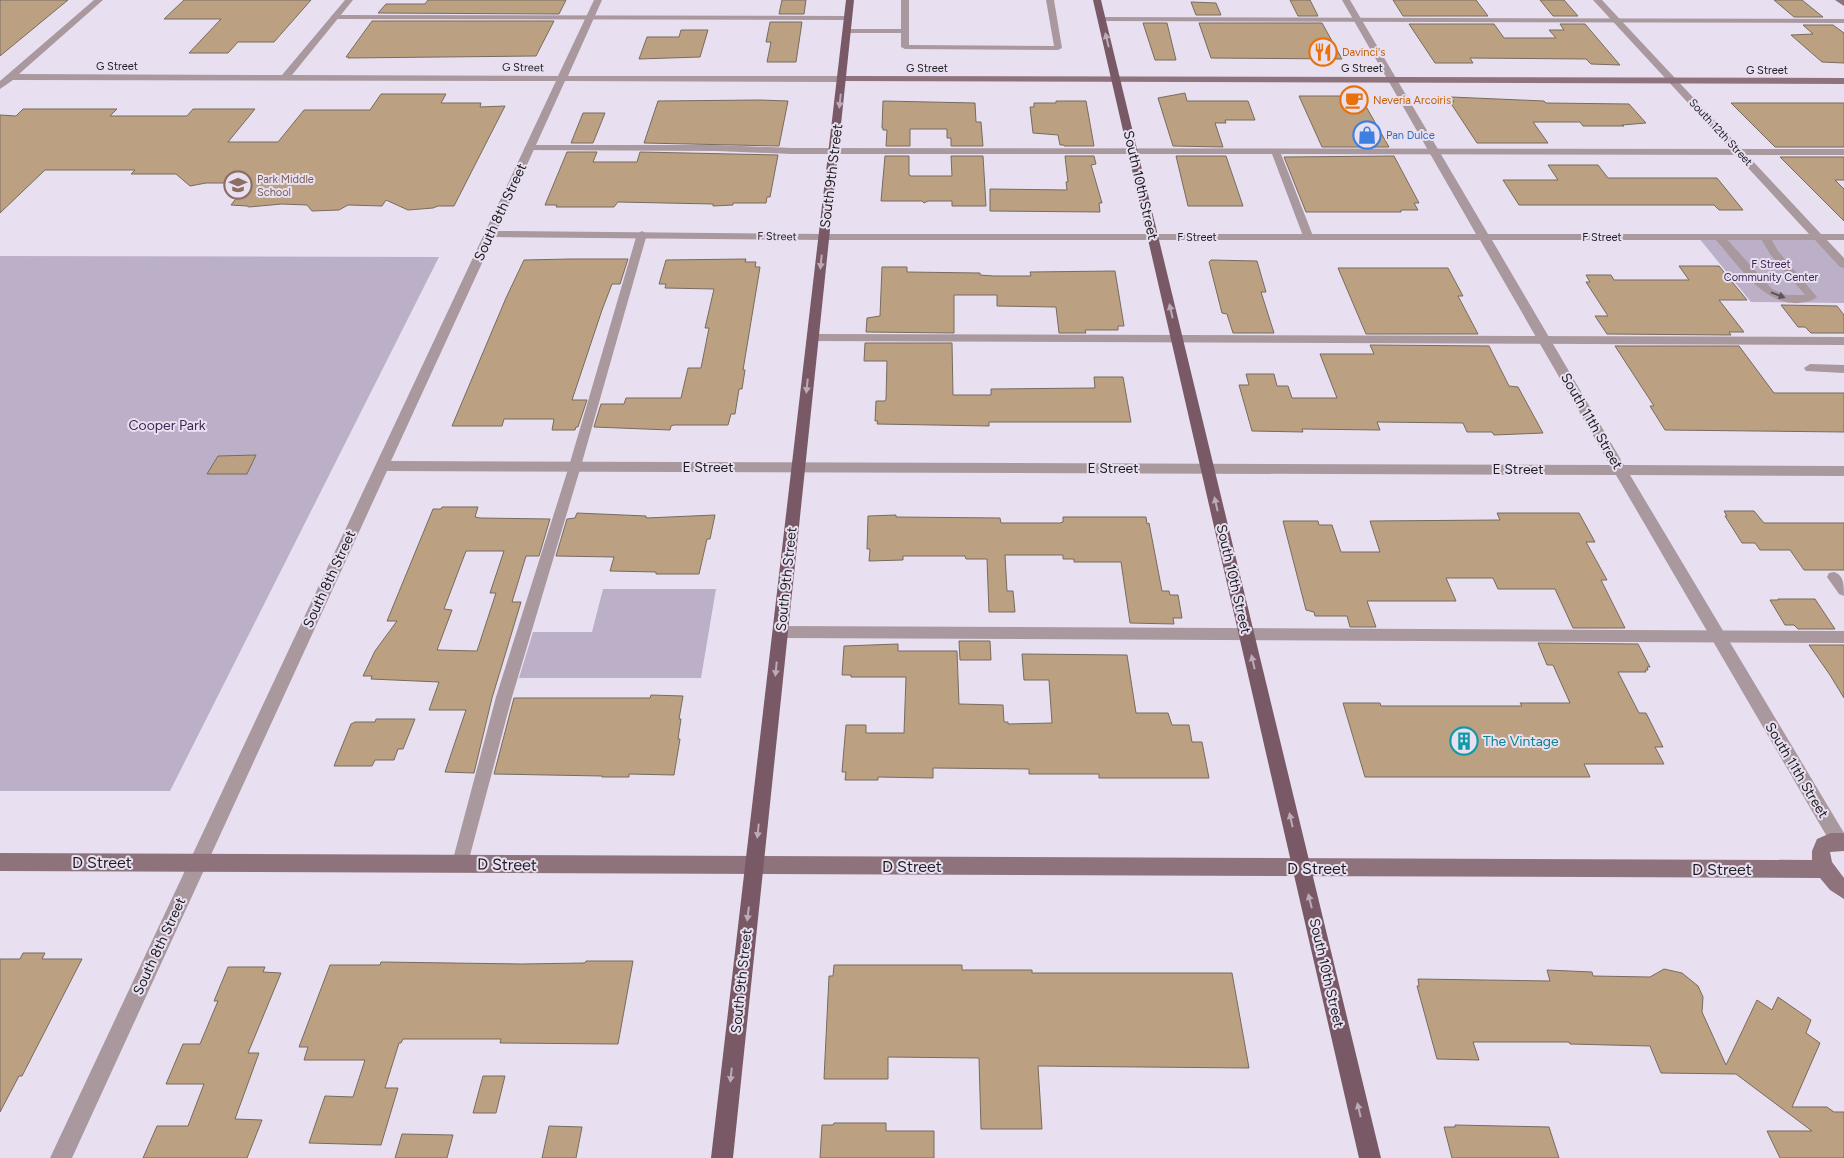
<svg xmlns="http://www.w3.org/2000/svg" width="1844" height="1158" font-family="Figtree,sans-serif">
<style>
.green{fill:#bcb0c9}
.building{fill:#bca082;stroke:#776b5f;fill-rule:evenodd}
.lines{fill:none;stroke-linecap:round;stroke-linejoin:round}
.lane{fill:#aa989f;fill-rule:evenodd}
.street{fill:#aa989f;fill-rule:evenodd}
.secondary{fill:#8e737d;fill-rule:evenodd}
.primary{fill:#795966;fill-rule:evenodd}
.oneway{fill:#bcaab9}
.oneway2{fill:#5d535a}
.labels{text-anchor:middle;stroke-width:4;stroke-linejoin:round;paint-order:stroke}
.far-food-label{font-size:11px;fill:#c56008;stroke:#e8e0f0;text-anchor:start}
.far-street-label{font-size:11px;fill:#1e1b21;stroke:#e8e0f0}
.far-shop-label{font-size:11px;fill:#366cbe;stroke:#e8e0f0;text-anchor:start}
.far-education-label{font-size:11px;fill:#785e54;stroke:#e8e0f0;text-anchor:start}
.far-park-label{font-size:11px;fill:#3e2553;stroke:#e8e0f0}
.street-label{font-size:14px;fill:#1e1b21;stroke:#e8e0f0}
.park-label{font-size:14px;fill:#3e2553;stroke:#e8e0f0}
.culture-label{font-size:14px;fill:#0d838f;stroke:#e8e0f0;text-anchor:start}
.near-street-label{font-size:16px;fill:#1e1b21;stroke:#e8e0f0}
</style>
<rect width="100%" height="100%" fill="#e8e0f0"/>
<path class="green" d="M1698 237H1819L1844 265V303L1751 302Z
M0 256 439 257 170 791H0Z
M603 589H716L701 678H519L533 632H592Z"/>
<path class="building" d="M0 0H68L0 56Z
M184 0H311L274 42H238L228 53H189L221 19H164Z
M428 0H566L559 14 378 13 386 4H425Z
M782 0H806L804 14H779Z
M1290 0H1310L1318 16H1298Z
M1393 0H1476L1488 16H1403Z
M1540 0H1564L1578 16H1553Z
M1774 0H1802L1823 17H1794Z
M1191 2 1216 3 1221 15H1196Z
M372 21H554L536 56 348 58 349 57H346Z
M770 22H802L796 62H767L771 42H766Z
M1143 23H1167L1176 60H1155Z
M1199 23H1322L1342 59 1211 58Z
M1409 24H1494L1504 38H1556L1549 30H1564L1560 24H1585L1620 65 1591 64 1586 59 1470 58 1473 63H1435Z
M1803 25H1833L1844 33V63L1822 62 1791 35 1813 34Z
M681 30H708L700 57 639 59 647 37H679Z
M1185 93 1187 101H1248L1255 120H1225L1226 123H1215L1223 147 1173 146 1158 98Z
M381 94H446L441 103H481L480 107 505 106 454 206H438L433 208 408 210 386 200 382 206 348 205 339 210 312 211 307 205 282 204 249 207 247 206 231 205 248 183H206L190 186 176 174H131L135 170H45L0 213V115L16 116 23 109H117L110 116H187L193 109H255L228 142H278L304 110H370Z
M1299 96H1360L1389 147H1322Z
M1451 97 1544 101 1546 103 1629 104 1646 123 1622 125 1624 126H1583L1580 122H1533L1548 143H1477L1450 102H1454Z
M658 101 760 100 788 101 779 146 644 143Z
M883 101 975 103 976 122H981L983 146H951V138H947V129H910V146H886L887 130H883V128H882Z
M1056 101H1086L1094 146H1064V145H1060L1058 135 1033 133 1030 107H1034V103H1056Z
M1731 103H1844V147H1775Z
M583 113H605L593 143H571Z
M567 152H597L593 162H637L640 152 778 155 770 197H767L766 203H733V205L713 206V204L618 202 614 207H556L557 205H545Z
M885 156H909V175L911 176H952L951 156H983L986 206H952V201H928L924 203 922 201H881Z
M1065 156H1094L1096 164 1091 165 1102 203H1099L1100 212 990 211V189L1067 190 1066 182H1068Z
M1176 156H1226L1243 206H1188Z
M1394 156 1419 203H1414L1418 210H1401V212H1306L1284 157Z
M1780 157H1844V180H1835L1844 189V221Z
M1548 165H1598L1608 178H1717L1743 210H1719L1714 205H1519L1503 180H1558Z
M570 259H628L620 284H612L602 310 572 400H587L578 427H576L575 430H552L554 419H504L502 426H452L506 298 524 260Z
M746 259 745 262H756L755 267H760L743 370H745L742 389H739L735 414H731L728 425H674L671 426 670 430 594 427 601 404H624L626 398H681L688 368H701L709 328H705L714 289 665 288 666 284H659L666 260Z
M1211 260 1257 261 1266 292H1261L1274 333H1233L1227 314 1222 313 1209 262Z
M1679 266H1719L1747 300H1719L1744 332H1729L1731 335 1607 334 1595 316H1608L1586 282H1590L1586 275H1611L1614 280H1689Z
M882 267H907V272L980 273V275L994 276H1031L1030 272 1115 271 1124 326H1118V330H1085L1086 333H1059L1056 307 997 306V295H954V333L866 332 867 318 880 316Z
M1338 268H1448L1463 296H1458L1478 334H1366Z
M1781 305 1837 306 1844 315V333H1811L1805 327H1798Z
M865 343H952L953 395H991V389L1095 388 1094 377H1123L1131 422H989V426L877 424 878 421H875L876 401H885L886 399 887 361H864Z
M1370 345 1489 346 1509 386 1518 387 1543 433 1494 435 1492 432H1467L1463 423 1377 422 1380 430 1302 429 1303 432 1252 431 1239 385H1249L1246 374H1274L1277 386H1288L1292 398H1337L1320 354H1374Z
M1615 346H1739L1774 393H1844V432L1665 430 1650 406H1654Z
M256 455 247 474H207L218 456Z
M442 507H478L475 517 480 518 550 519 539 556H526L512 602H521L492 698 474 773 445 772 466 710H429L439 682 371 679 372 676H363L375 651 397 621H387L433 509H441ZM466 551H504L490 593H496L477 651 437 650 452 610 444 609Z
M1724 511H1754L1764 523H1844V570H1804L1790 550H1760L1755 543H1742L1725 516H1727Z
M577 513 646 516V518L715 515 710 539H707L699 574H656V572L610 571 614 557 556 556 567 519 575 518Z
M1497 513H1579L1595 542H1586L1607 580H1601L1625 628H1573L1555 589H1498L1493 578H1446L1456 601H1367L1376 627H1350L1347 616H1315L1314 612 1306 610 1283 521H1318L1319 525H1332L1341 552H1380L1370 521 1500 520Z
M896 515V517L1000 518 1001 523H1060L1063 522V517H1146L1147 524 1149 523 1162 591H1169L1170 595H1178L1182 618H1173L1174 624 1130 623 1121 562H1074V559H1063V555H1005L1007 591H1013L1015 612H989L987 559H966L965 556H903V560L869 561 870 549H867L868 516Z
M1778 599H1815L1835 629H1798L1794 625H1785L1770 600H1778Z
M959 641H990L991 660H960Z
M1538 643 1638 644 1650 667H1647L1648 670H1645L1646 672H1618L1639 713H1646L1663 747H1655L1664 764H1584L1590 777H1365L1343 703H1380L1381 706H1522L1520 703H1570L1553 665H1547Z
M898 644V651H957L959 704 1003 705 1004 722H1008V724L1052 723 1049 680H1024L1022 654 1127 655 1136 713H1168L1172 725H1189L1192 742H1202L1209 778H1099V774H1029V769L933 768V778L878 777V780H845L846 772H842L846 725H866V733H904L906 677H851V675H842L844 646Z
M1809 645H1844V698L1830 675Z
M651 695 683 696 679 719H681L678 739H680L674 775 629 774V777H602V776L494 774 514 698H650Z
M376 719H415L403 749H398L394 760H375L372 766H334L351 724 355 722H375Z
M23 953H45L42 959H82L22 1076H19L0 1112V959H20Z
M586 961H633L618 1044 500 1043 501 1039H403L401 1043H399L385 1088H398L381 1145 309 1143 325 1096 353 1097 365 1060H304L308 1047H299L330 965H380L381 962 522 964 585 963Z
M834 965H962V970H1032V973H1232L1249 1068 1038 1066 1042 1129H981L979 1058 888 1057V1079H824L829 976H833Z
M228 967H265L263 972 281 973 248 1053H259L235 1119 262 1120 247 1158H143L157 1126H188L204 1084H166L183 1044H200L218 1001H214Z
M1664 969 1682 973 1698 986 1703 997 1702 1012 1726 1065 1757 1000 1772 1010 1778 997 1811 1020 1806 1033 1820 1043 1792 1107H1827L1834 1112H1844V1158H1780L1767 1131H1812L1736 1074 1661 1073 1650 1046 1570 1044 1569 1042H1473L1479 1060 1437 1059 1417 986H1419L1418 979 1550 981 1547 970 1592 972 1593 976 1650 977Z
M483 1076H505L496 1113H473Z
M834 1123H886V1131H934V1158H820L822 1125H833Z
M1455 1125 1549 1127 1559 1158H1452L1444 1127H1455Z
M549 1126 582 1127 576 1158H542Z
M402 1134 453 1135 447 1158H395Z"/>
<g class="lines">
<path class="lane" d="M901 0H909V45L1054 46 1046 0H1054L1062 48 1058 50 905 49 901 47V33H847L843 31 847 29H901Z
M332 15 848 16 852 18 848 20 335 19 331 17Z
M1099 17 1844 19V23L1102 21 1098 19Z
M529 145H717L792 148 1844 149V155L1281 154 1313 236 1308 239 1303 236 1272 154H792L717 151 526 150 524 148Z
M642 231 647 234 581 466 512 697 468 863 466 869 460 871 454 869 452 863 496 697 569 466 637 234Z
M1719 234 1723 235 1772 289 1786 295H1805L1770 254 1760 237 1761 235H1769L1778 251 1817 297C1813 301 1806 302 1799 303 1763 306 1737 263 1715 239V235Z
M813 334 1844 337V345L809 341 807 338Z
M1810 364 1844 365V373L1806 371 1804 368Z
M1834 572C1844 575 1844 585 1844 596L1839 594 1827 577 1829 573Z
M780 626 1844 631V643L780 638 775 636 773 632 775 628Z"/>
<path class="street" d="M94 0H103L19 74 282 75 345 0H353L292 75 558 76 594 0H602L568 76H842L847 79 842 82 565 81 497 231 824 234H1476L1342 0H1350L1488 234H1809L1593 0H1602L1821 234H1844V240H1827L1844 258V268L1840 267 1815 240H1492L1624 465 1844 466V476L1630 475 1844 833V848L1839 850 1833 847 1616 475 387 471 72 1158H50L556 81 13 80 0 89V81ZM494 237 824 240H1480L1610 465 391 461Z"/>
<path class="secondary" d="M1835 0H1844V6Z
M842 76 1844 78V84L839 81V77Z
M1831 833H1844V851L1830 852 1832 862 1844 878V899L1830 890 1820 878 0 871V853L1812 860V851L1817 839Z"/>
<path class="primary" d="M846 0H854L733 1158H711Z
M1093 0H1101L1381 1158H1359Z"/>
</g>
<defs><path id="oneway-solid" d="M-6-.8H1V-3.2L6.5 0L1 3.2V.8H-6Z" transform="scale(1.25)"/></defs>
<g class="oneway">
<use href="#oneway-solid" transform="translate(1107 40) rotate(-104)"/>
<use href="#oneway-solid" transform="translate(840 101) rotate(96)"/>
<use href="#oneway-solid" transform="translate(821 262) rotate(96)"/>
<use href="#oneway-solid" transform="translate(1171 311) rotate(-103)"/>
<use href="#oneway-solid" transform="translate(807 386) rotate(96)"/>
<use href="#oneway-solid" transform="translate(1216 504) rotate(-103)"/>
<use href="#oneway-solid" transform="translate(1253 662) rotate(-103)"/>
<use href="#oneway-solid" transform="translate(776 669) rotate(96)"/>
<use href="#oneway-solid" transform="translate(1291 820) rotate(-103)"/>
<use href="#oneway-solid" transform="translate(758 831) rotate(96)"/>
<use href="#oneway-solid" transform="translate(1310 901) rotate(-104)"/>
<use href="#oneway-solid" transform="translate(748 914) rotate(97)"/>
<use href="#oneway-solid" transform="translate(731 1075) rotate(96)"/>
<use href="#oneway-solid" transform="translate(1359 1110) rotate(-103)"/>
</g>
<use class="oneway2" href="#oneway-solid" transform="translate(1778 295) rotate(21)"/>
<defs>
<g id="restaurant-ring" transform="scale(1.4375)"><circle r="9.5" fill="#e8e0f0" stroke="#e8710a" stroke-width="1.5"/><path d="M-5-6h1v4h1v-4h1v4h1v-4h1v5L-1.5 .5V6h-2V.5L-5-1ZM5-6V6H3V1.5H1.5Q1.5-4 5-6Z" fill="#e8710a"/></g>
<g id="cafe-ring" transform="scale(1.4375)"><circle r="9.5" fill="#e8e0f0" stroke="#e8710a" stroke-width="1.5"/><path d="M-5.5-4.5H6V0H3Q3 3.5 0 3.5H-2.5Q-5.5 3.5-5.5 0ZM3-3.2v2h1.7v-2ZM-6 4.5H4V6H-6Z" fill="#e8710a"/></g>
<g id="shop-ring" transform="scale(1.4375)"><circle r="9.5" fill="#e8e0f0" stroke="#3f7fe0" stroke-width="1.5"/><path d="M-5-2.5h2.3a2.7 3.5 0 0 1 5.4 0H5L5.5 6h-11ZM-1.5-2.5h3a1.5 2.3 0 0 0-3 0Z" fill="#3f7fe0"/></g>
<g id="school-ring" transform="scale(1.4375)"><circle r="9.5" fill="#e8e0f0" stroke="#8d6e63" stroke-width="1.5"/><path d="M0-5L7-2L0 1L-7-2ZM-4 1L0 2.5L4 1V4Q0 6-4 4Z" fill="#8d6e63"/></g>
<g id="building-ring" transform="scale(1.4375)"><circle r="9.5" fill="#e8e0f0" stroke="#0f9aa8" stroke-width="1.5"/><path d="M-4-6H4V6H1V3H-1V6H-4ZM-2.5-4.3h1.7v1.8h-1.7ZM.8-4.3h1.7v1.8H.8ZM-2.5-1h1.7V.8h-1.7ZM.8-1h1.7V.8H.8Z" fill="#0f9aa8"/></g>
</defs>
<g fill-rule="evenodd">
<use href="#restaurant-ring" x="1323" y="52"/>
<use href="#cafe-ring" x="1354" y="100"/>
<use href="#shop-ring" x="1367" y="135"/>
<use href="#school-ring" x="238" y="185"/>
<use href="#building-ring" x="1464" y="741"/>
</g>
<g class="labels">
<g class="far-food-label">
<text x="1342" y="56">Davinci's</text>
<text x="1373" y="104">Neveria Arcoiris</text>
</g>
<g class="far-street-label">
<text x="117" y="70">G Street</text>
<text transform="translate(523 67) rotate(1)" y="4">G Street</text>
<text x="927" y="72">G Street</text>
<text x="1362" y="72">G Street</text>
<text x="1767" y="74">G Street</text>
<text transform="translate(1721 132) rotate(47)" y="4">South 12th Street</text>
<text transform="translate(777 236) rotate(1)" y="4">F Street</text>
<text x="1197" y="241">F Street</text>
<text x="1602" y="241">F Street</text>
</g>
<g class="far-shop-label">
<text x="1386" y="139">Pan Dulce</text>
</g>
<g class="far-education-label">
<text x="257" y="183">Park Middle<tspan x="257" dy="13">School</tspan></text>
</g>
<g class="far-park-label">
<text x="1771" y="268">F Street<tspan x="1771" dy="13">Community Center</tspan></text>
</g>
<g class="street-label">
<text transform="translate(831 176) rotate(-83)" y="5">South 9th Street</text>
<text transform="translate(1141 185) rotate(77)" y="5">South 10th Street</text>
<text transform="translate(500 212) rotate(-65)" y="5">South 8th Street</text>
<text transform="translate(1592 421) rotate(60)" y="5">South 11th Street</text>
<text x="708" y="472">E Street</text>
<text x="1113" y="473">E Street</text>
<text x="1518" y="474">E Street</text>
<text transform="translate(329 579) rotate(-65)" y="5">South 8th Street</text>
<text transform="translate(786 579) rotate(-84)" y="5">South 9th Street</text>
<text transform="translate(1234 579) rotate(77)" y="5">South 10th Street</text>
<text transform="translate(1797 770) rotate(59)" y="5">South 11th Street</text>
<text transform="translate(159 946) rotate(-65)" y="5">South 8th Street</text>
<text transform="translate(1327 973) rotate(77)" y="5">South 10th Street</text>
<text transform="translate(741 981) rotate(-84)" y="5">South 9th Street</text>
</g>
<g class="park-label">
<text x="167" y="430">Cooper Park</text>
</g>
<g class="culture-label">
<text x="1483" y="746">The Vintage</text>
</g>
<g class="near-street-label">
<text x="102" y="868">D Street</text>
<text transform="translate(507 864) rotate(1)" y="6">D Street</text>
<text x="912" y="872">D Street</text>
<text x="1317" y="874">D Street</text>
<text x="1722" y="875">D Street</text>
</g>
</g>
</svg>
